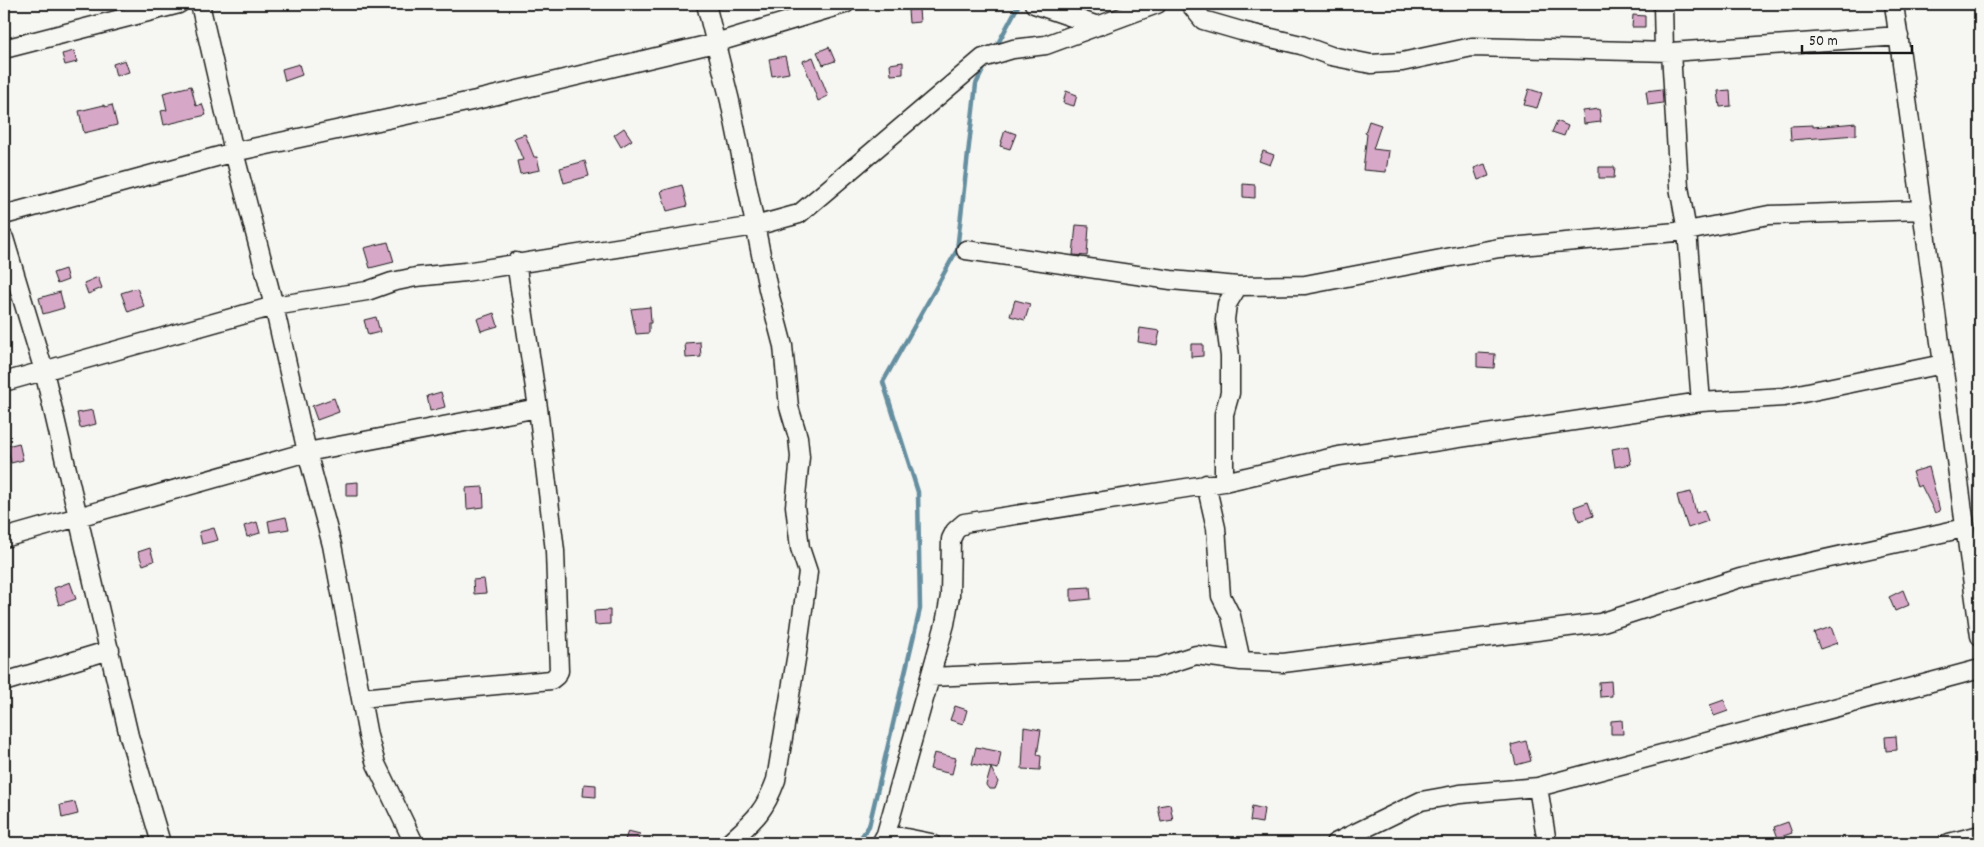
<svg xmlns="http://www.w3.org/2000/svg" width="1984" height="847" font-family="Dekko,sans-serif">
<style>
.lines{fill:none;stroke-linecap:round;stroke-linejoin:round}
.stream{stroke:#658fa0;stroke-width:4.5}
.building{fill:#d6a7c7;stroke:#1c1c1c}
.minor-casing{stroke:#1c1c1c;stroke-width:21}
.minor{stroke:#f6f6f2;stroke-width:18}
</style>
<rect width="100%" height="100%" fill="#f6f6f2"/>
<filter id="ink" filterUnits="userSpaceOnUse"><feTurbulence type="fractalNoise" baseFrequency=".02" numOctaves="2"/><feDisplacementMap in="SourceGraphic" scale="10" xChannelSelector="R" yChannelSelector="G"/><feConvolveMatrix kernelMatrix="1 2 1 2 8 2 1 2 1" color-interpolation-filters="sRGB"/></filter>
<g filter="url(#ink)">
<g class="lines">
<path class="stream" d="M995 49 1019 4
M857 843 869 826 920 609 918 492 883 382 957 250 976 84 986 64"/>
</g>
<path class="building" d="M919 9 920 22 909 23 908 10Z
M1633 15 1645 16V27H1632Z
M829 47 835 61 823 65 817 52Z
M74 51 77 62 65 65 62 54Z
M785 56 789 73 772 76 769 59Z
M813 57 828 96 818 101 803 61Z
M125 60 129 72 116 76 113 64Z
M903 62V74L891 75 890 64Z
M299 64 302 75 285 81 282 69Z
M191 86 196 106 202 104 206 115 164 125 161 111 167 110 163 93Z
M1529 89 1542 93 1537 108 1524 105Z
M1662 89 1663 103 1648 105 1646 91Z
M1730 90 1731 106 1720 107 1718 91Z
M1066 91 1077 95 1074 106 1063 103Z
M104 105 105 107 112 105 117 125 84 133 79 111Z
M1599 109 1601 122 1584 124 1583 111Z
M1369 121 1381 125 1373 149 1389 151 1386 172 1363 170 1367 134 1365 133Z
M1557 121 1568 126 1564 136 1552 132Z
M1856 123V135L1791 140 1790 126 1813 125V127Z
M624 128 632 140 621 147 614 135Z
M1005 130 1016 134 1010 149 1000 146Z
M525 134 534 157H537L540 170 520 174 517 161 523 160 514 138Z
M1263 151 1274 155 1270 165 1259 161Z
M585 161 589 176 564 183 560 168Z
M1485 164 1489 176 1478 180 1474 168Z
M1599 167H1615L1614 178H1599Z
M1243 184 1255 185V198L1243 197Z
M682 185 687 206 667 211 661 191Z
M1076 225 1089 226 1087 256 1073 255Z
M388 242 394 262 370 268 364 248Z
M65 269 68 280 57 284 53 273Z
M98 277 102 288 88 294 84 283Z
M137 288 144 306 128 312 121 293Z
M60 292 64 308 43 314 39 298Z
M1015 300 1030 304 1025 320 1010 316Z
M650 307 651 323H649V333L636 334 631 309Z
M494 313 498 326 481 331 477 319Z
M376 317 380 332 368 335 364 320Z
M1140 328 1160 331 1157 345 1138 342Z
M700 342 701 357 686 358 685 343Z
M1191 344H1203V356L1191 357Z
M1477 353 1495 354 1494 368 1477 367Z
M441 392 445 407 430 411 427 396Z
M334 398 339 412 317 420 312 406Z
M93 410 96 424 80 428 77 413Z
M19 443 23 460 11 463 7 446Z
M1628 446 1631 464 1615 467 1612 449Z
M1929 467 1940 511 1935 513 1921 485 1917 487 1912 472Z
M358 482V496H346V483Z
M483 487 484 507 467 509 466 488Z
M1691 492 1696 513 1704 510 1708 521 1688 528 1681 507H1680L1677 495Z
M1588 502 1593 516 1579 521 1574 507Z
M286 517 289 529 270 532 268 521Z
M257 522 260 533 247 537 244 526Z
M214 528 218 540 202 544 199 532Z
M150 548 154 561 143 565 138 552Z
M484 579 486 593 474 594 473 580Z
M70 582 76 599 59 605 54 588Z
M1090 587 1091 599 1071 601V588Z
M1903 590 1909 605 1895 611 1889 597Z
M610 610V624L595 625 594 611Z
M1831 627 1837 643 1820 649 1814 633Z
M1611 681 1612 696 1600 697 1599 682Z
M1724 700 1728 711 1714 716 1710 705Z
M955 706 967 710 963 724 950 720Z
M1622 720 1623 734H1611V721Z
M1024 727 1041 730 1037 755 1041 756 1040 770 1022 769Z
M1896 736 1897 750 1886 751 1885 737Z
M1526 741 1531 761 1516 765 1511 745Z
M976 747 1001 752 998 769 972 764Z
M934 753 956 758 952 774 930 769Z
M991 768 998 782 995 789H989L986 785Z
M584 784 596 785V797L583 796Z
M75 802 78 814 62 818 60 805Z
M1170 804 1173 820 1161 822 1158 806Z
M1252 806 1264 809 1262 823 1250 821Z
M1788 822 1792 833 1778 838 1774 827Z
M628 831 640 834 637 843H624Z"/>
<g class="lines">
<g class="minor-casing">
<path id="minor" d="M200 4 234 152 274 306 307 452 332 545 368 736 376 764 414 843
M706 4 730 101 768 289 783 346 789 407 798 437 800 457 795 506 800 548 808 572 797 653 776 780C764 813 754 820 729 843
M1034 4 1098 26
M1190 4 1203 20 1241 31 1301 45 1331 56 1371 64 1402 62 1472 47 1671 52 1899 36
M1663 4 1664 52
M1894 4 1980 636
M4 49 179 4
M1671 52 1679 187 1687 231 1701 402
M4 215 234 152 476 100 715 43 845 4
M4 238 44 371 129 736 161 843
M966 250 1171 280 1238 286 1305 285 1499 248 1687 231 1769 215 1922 210
M4 382 274 306 367 291 392 282 416 277 465 272 755 226 799 214 983 58 1013 49 1046 45 1157 4
M1224 482V414L1230 393V356L1225 320 1227 304 1238 286
M1206 484 1216 528 1221 596 1231 616 1241 661
M4 538 307 452 538 408
M930 677 1159 667 1196 655 1241 661 1283 663 1600 623 1740 578 1964 528
M4 682 110 650
M361 698 551 680 556 676 559 671 555 551 538 408 516 262
M1538 787 1547 843
M886 834 931 843
M881 843 886 834 945 624 950 596 951 539 955 531 964 523 1224 482 1339 456 1701 402 1784 397 1943 364
M1335 843 1421 801 1460 794 1538 787 1980 669
M1949 843 1980 835"/>
</g>
<use href="#minor" class="minor"/>
</g>
</g>
<rect width="1984" height="847" fill="none" stroke="#f6f6f2" stroke-width="20"/>
<rect x="10" y="10" width="1964" height="827" fill="none" stroke="#1c1c1c" stroke-width="2" filter="url(#ink)"/>
<path d="M1802 45v8h110v-8" fill="none" stroke="#1c1c1c" stroke-width="2.5"/>
<text x="1809" y="45" font-size="15" fill="#1c1c1c" stroke="#f6f6f2" stroke-width="4" paint-order="stroke">50 m</text>
</svg>
